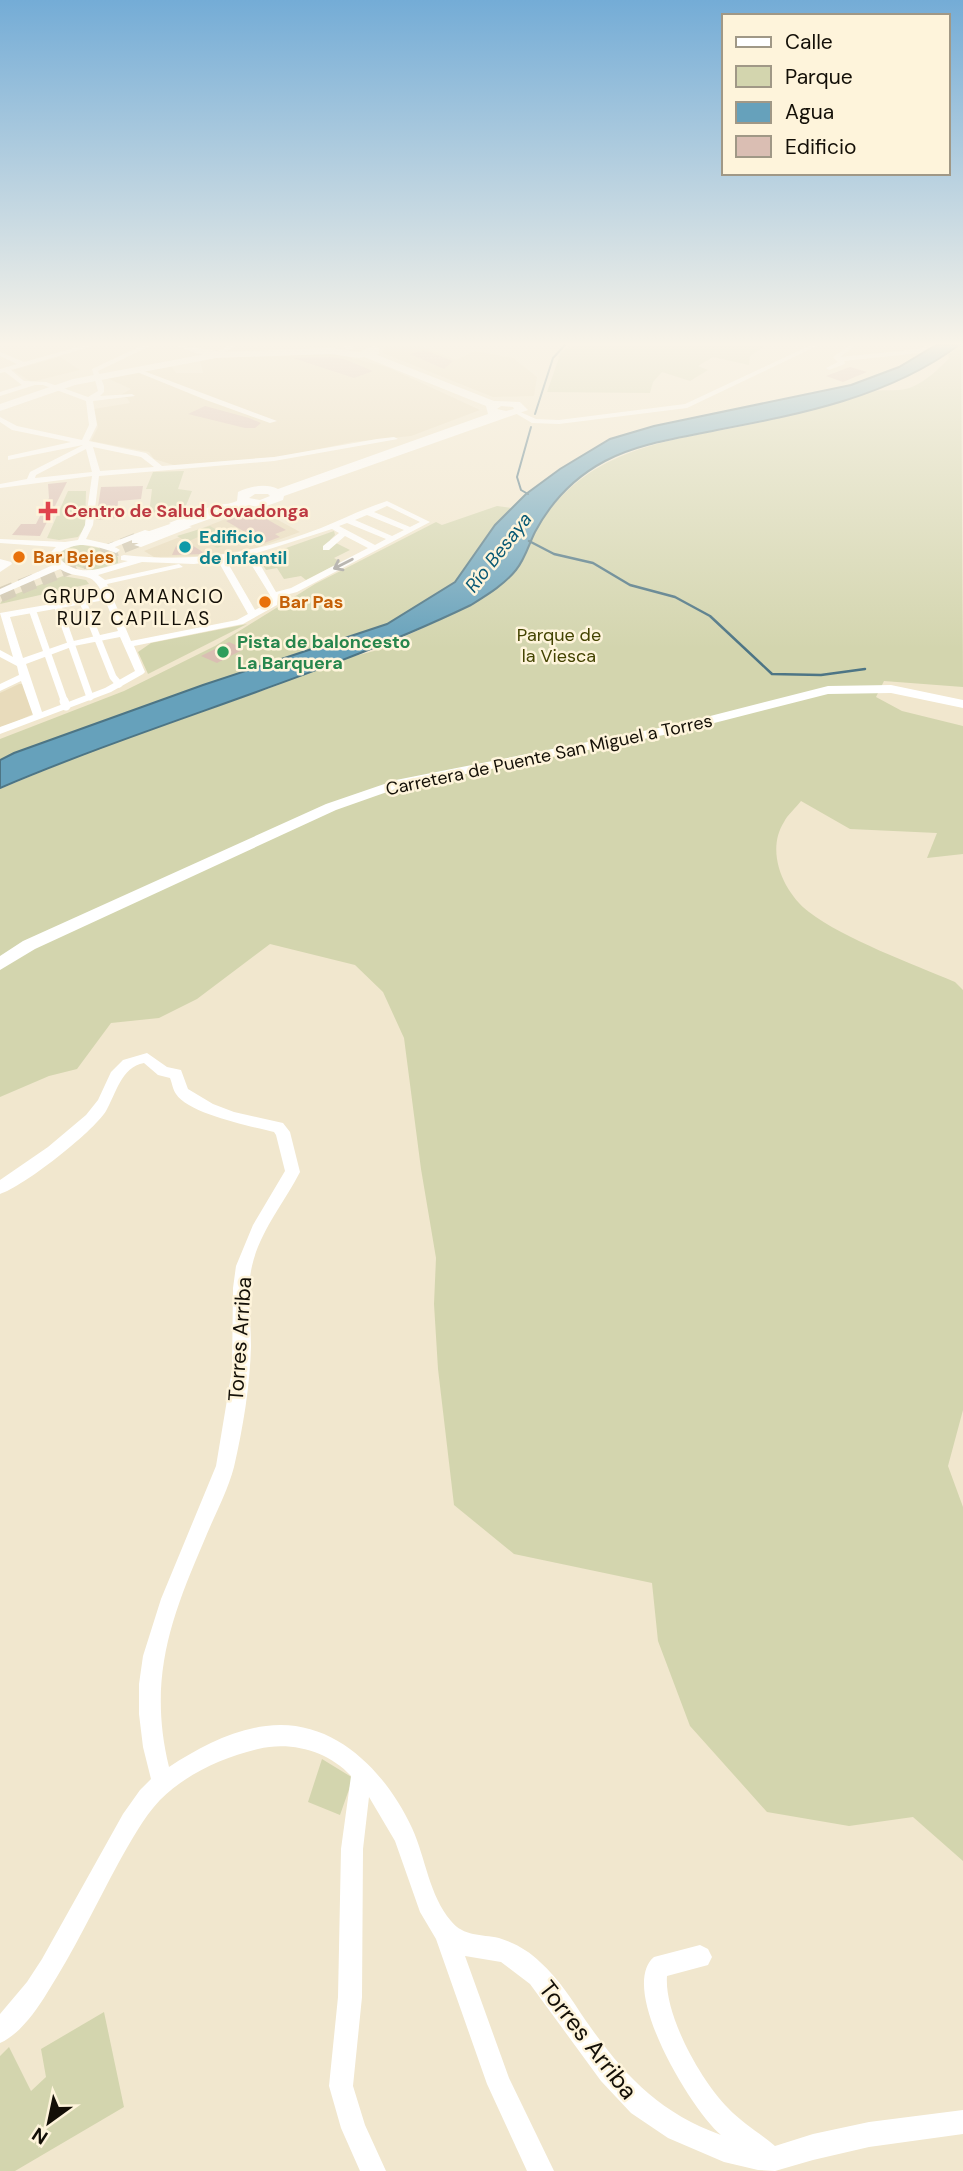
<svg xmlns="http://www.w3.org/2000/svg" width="963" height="2171" font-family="'DM Sans',sans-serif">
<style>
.built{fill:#e8dbbb}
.green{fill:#d3d5ae}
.water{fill:#66a1bb;stroke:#4d7585;stroke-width:2}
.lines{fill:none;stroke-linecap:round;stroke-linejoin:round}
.stream-far1{stroke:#4d7585;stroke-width:2}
.stream{stroke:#4d7585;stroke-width:2.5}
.building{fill:#dabeb3}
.primary-tunnel{stroke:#d0c7b0;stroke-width:15;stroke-dasharray:15 7;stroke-linecap:butt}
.pedestrian-far1{stroke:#fff;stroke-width:7}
.pedestrian{stroke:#fff;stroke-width:9}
.minor{fill:#fff;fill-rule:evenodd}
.tertiary{fill:#fff;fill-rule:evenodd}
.primary{fill:#fff;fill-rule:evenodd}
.trunk{fill:#fff;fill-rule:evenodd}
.oneway{stroke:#a19f9c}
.health-dot{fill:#e0444e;stroke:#fef4db;stroke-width:2.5}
.culture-dot{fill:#0f9aa8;stroke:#fef4db;stroke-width:2.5}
.food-dot{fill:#e8710a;stroke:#fef4db;stroke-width:2.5}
.leisure-dot{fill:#2e9e5b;stroke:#fef4db;stroke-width:2.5}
.labels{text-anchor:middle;stroke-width:5;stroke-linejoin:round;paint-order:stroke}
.far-health-label{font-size:18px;font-weight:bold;fill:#be3a42;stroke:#fef4db;text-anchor:start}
.far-culture-label{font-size:18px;font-weight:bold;fill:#0d838f;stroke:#fef4db;text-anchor:start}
.far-food-label{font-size:18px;font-weight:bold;fill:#c56008;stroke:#fef4db;text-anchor:start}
.far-park-label{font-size:18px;fill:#434300;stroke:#fef4db}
.far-leisure-label{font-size:18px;font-weight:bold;fill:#27864d;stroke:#fef4db;text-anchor:start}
.far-street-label{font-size:18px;fill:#130f07;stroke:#fef4db}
.far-water-label{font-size:19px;font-style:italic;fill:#085974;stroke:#fef4db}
.far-neighbourhood-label{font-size:19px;letter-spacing:2px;fill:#130f07;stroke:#fef4db}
.street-label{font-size:21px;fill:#130f07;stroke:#fef4db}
.near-street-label{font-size:24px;fill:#130f07;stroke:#fef4db}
</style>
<rect width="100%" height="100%" fill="#f1e7ce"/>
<path class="built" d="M384 345H419L456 360 475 351 513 358 537 377 534 396 493 397 383 353Z
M332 353 387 367 480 410 411 436 352 442 286 456 177 466 154 459 149 452 91 441 98 427 94 409 130 403 127 398 117 397 131 389 107 378 171 366 176 373H203L200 360 210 358Z
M60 357 80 370 31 382 13 370Z
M251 509H258L300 532 256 548 210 556 154 557 144 551Z
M19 684H23L33 714 0 729V693Z"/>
<path class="green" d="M573 345H766L750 356 749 365 713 357 698 366 708 370 690 381 662 372 653 382 650 393 547 392 561 352Z
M961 345 963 687 884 681 876 697 902 711 963 726V854L927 858 937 833 850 829 801 801C796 808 788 814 784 822 765 852 784 893 809 912 844 939 913 964 955 982L963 990V1410L948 1466 963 1507V1861L913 1817 849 1826 767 1812 690 1726 658 1641 652 1583 514 1554 454 1505 438 1369 434 1304 436 1258 421 1169 404 1038 383 992 355 965 270 944 197 999 159 1018 111 1023 77 1069 49 1076 0 1097V789L84 754 278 685 309 668 374 651 463 609 482 590 540 512 546 515C600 441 683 440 766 421 802 412 838 400 874 391 886 389 901 392 912 387 926 381 939 369 949 358L948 355Z
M184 471 178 489 192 491 185 508 149 514 152 489H146L153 472Z
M68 491H86L85 527 78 537 59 540 47 538Z
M497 506 511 508 455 582 387 624 203 685 0 760V739L124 691 215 646 315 584 436 522 442 525Z
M210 526 236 541 217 548 198 537 187 542 177 536Z
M334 531 335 535 330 540 350 550 334 558 341 562 306 580 301 576 284 579 277 568 266 570 258 558Z
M78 544 109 550 118 557V563L92 571 63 562 60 552Z
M63 576 86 580 89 584 0 604 3 599Z
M247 624 148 674 138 652 151 643Z
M322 1759 353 1778 340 1815 308 1802Z
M104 2012 124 2107 15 2171H0V2056L9 2047 31 2091 46 2077 41 2049Z"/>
<path class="water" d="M936 345H959C889 397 801 414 717 430 680 438 639 443 605 461 575 477 551 502 535 532 529 544 525 559 516 570 504 585 487 595 471 605 319 678 155 722 0 788V760L14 753 203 685 387 624 455 582 495 525 526 494 560 469 610 439 654 426 851 385 899 367Z"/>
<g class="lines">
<path class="stream-far1" d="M535 414 553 358 565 345
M528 494 521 490 517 477 531 427"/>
<path class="stream" d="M529 541 554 554 593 563 630 585 675 597 710 616 772 674 821 675 865 669"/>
</g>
<path class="building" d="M424 350 427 351 453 361 444 369 410 354Z
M330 357 344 359 373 371 354 378 293 358Z
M850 367 867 372 843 382 826 376Z
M205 406 249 418 261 423 255 428H245L188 414Z
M67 482 40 536 12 535 21 524H36L49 498 48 484Z
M143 486 141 499 118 501 117 518 96 520 101 487Z
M252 511 286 530 275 534 280 537 264 543 226 521Z
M187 542 206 554 172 555 176 546Z
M229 642 244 649 217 663 201 656Z"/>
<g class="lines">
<path class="primary-tunnel" d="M0 595 137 540"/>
<path class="pedestrian-far1" d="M83 602 113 677 119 684
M58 607 90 697
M33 612 65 703"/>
<path class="pedestrian" d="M64 701 66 706"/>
<path class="minor" d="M85 345H96L11 370 24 381 46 382 88 397 98 391 92 369 143 345H152L98 371 104 386V392L100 396 132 394 135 396 93 401 97 425 89 441 146 453 162 466 274 457 377 439 394 437 398 439 274 461 99 476 93 525 86 539 108 544 145 530 152 532 115 547 120 550 116 553C96 546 78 539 59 553V558C80 580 103 567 128 561L121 560V556L124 555C196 563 254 554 321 528 343 519 365 508 387 501L430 522 297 592 278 597 277 605 243 624 134 646 145 672 143 674 111 692 0 734V727L33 715 21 681 0 691V684L19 675 17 666 0 657V650L13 657 0 613 103 595C92 568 81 582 60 569L0 595V589L55 564 51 559V552L56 547 0 543V539L65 542 78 540 85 525 92 476 0 488V484L27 479 30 472 83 445 8 460V456L71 442 12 430 0 422V417L17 426 82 440 89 425 86 401 43 385H35L0 396V392L22 385 5 372 0 373V369L17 364 0 356V352L24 362ZM93 447 141 457 154 467 100 471ZM86 449 92 472 35 478 36 475ZM387 506 420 522 410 527 374 512ZM367 515 404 530 392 536 355 520ZM347 523 386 539 375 545 339 526ZM332 529 339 533 323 546V550H329L345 536 368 548 291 588 276 592 254 554ZM246 556 270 595V602L255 610 226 560ZM218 561 248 614 237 620 131 641 107 584 183 567 179 564 105 580 98 575 142 562 194 564ZM105 600 118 631 69 642 23 658 10 617ZM120 637 135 671 105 688 42 712 26 664 74 646Z
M175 345 218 351 230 345H238L216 357 195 353Z
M811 345H819L687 408 559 424 532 423 515 413 518 411 536 419 559 420 685 404Z
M926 345H934L920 353 844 361 845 364 829 370 826 368 838 362 833 357 850 345 852 348 840 357 919 349Z
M137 370H141L277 421 270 423 206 400 137 372Z
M236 503H239V507L219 509 173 525 169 523 215 505Z
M185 525 192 527 141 547 134 545Z
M0 559 11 562 12 564 0 572Z
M147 1053 167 1067 181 1070 188 1089 213 1104 234 1112 283 1123 290 1132 300 1172C284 1203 260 1231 252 1266 246 1292 251 1319 251 1346 250 1386 243 1428 234 1467 227 1493 214 1516 204 1541 170 1620 148 1680 169 1767 198 1748 232 1730 266 1726 334 1717 386 1772 412 1828 426 1859 429 1895 451 1921 464 1937 481 1934 499 1938 515 1943 529 1951 540 1962 559 1979 572 2000 586 2021 624 2075 658 2112 721 2135 692 2111 617 1988 654 1957L700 1945 708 1949 712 1957 708 1965 667 1976C664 2015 701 2081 728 2108 742 2123 760 2133 775 2146L813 2134 869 2122 963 2110V2134L869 2147 813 2160 775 2171 758 2170 724 2162 668 2138 631 2113 601 2081 530 1984 501 1962 465 1956 509 2078 554 2171H527L487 2084 436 1939 420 1912 395 1841 369 1797 363 1849 362 1997 353 2086 365 2125 386 2171H360L341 2128 329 2086 338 1997 341 1849 351 1776C328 1751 291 1741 258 1749 223 1757 186 1774 160 1800 143 1818 131 1841 119 1862 95 1906 74 1951 47 1993 36 2011 19 2035 0 2043V2014L27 1982 42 1959 123 1814 140 1790 151 1779 143 1747 139 1714V1684L143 1656 161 1599 216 1466 232 1370 233 1288 236 1266 253 1225 285 1171 276 1135 274 1132C250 1126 189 1114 176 1094 173 1090 172 1083 170 1078L158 1075 144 1063C121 1067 116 1094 106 1111 92 1133 24 1186 0 1194V1180L48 1147 86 1115 98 1100 111 1072 123 1060Z"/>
<path class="tertiary" d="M891 685 963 700V708L891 693 828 694 679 732 404 786 336 810 35 949 0 970V956L23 941 326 804 396 780 679 724 828 686Z"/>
<path class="primary" d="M341 345H351L353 348 348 351Z
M364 353H372L494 401 520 402 528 410 284 496 283 500 261 508 249 505 142 543H132V537L237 501 238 492C251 486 266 483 278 489L488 414 486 406 364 357ZM501 406 513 407 514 409 506 411 497 409ZM255 494H268L270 496 260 500 249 498Z"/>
<path class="trunk" d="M375 345 379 348V354L359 358 330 354 216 358 75 385 0 411V404L73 379 216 352 330 348 359 352Z"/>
</g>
<defs><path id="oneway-shaft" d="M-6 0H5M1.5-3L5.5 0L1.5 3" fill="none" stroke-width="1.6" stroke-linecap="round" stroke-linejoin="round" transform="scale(1.75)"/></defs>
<use class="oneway" href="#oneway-shaft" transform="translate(343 564) rotate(153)"/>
<linearGradient id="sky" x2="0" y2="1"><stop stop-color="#74acd6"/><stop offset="0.53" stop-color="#f9f4e9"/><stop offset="1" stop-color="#f9f4e9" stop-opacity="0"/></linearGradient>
<rect width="963" height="649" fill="url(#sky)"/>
<path class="health-dot" d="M44.5 500.5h7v7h7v7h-7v7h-7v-7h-7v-7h7z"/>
<circle class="culture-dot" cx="185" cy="547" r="7"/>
<g class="food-dot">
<circle cx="19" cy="557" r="7"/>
<circle cx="265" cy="602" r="7"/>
</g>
<circle class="leisure-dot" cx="223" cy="652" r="7"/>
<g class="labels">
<g class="far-health-label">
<text x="64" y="517">Centro de Salud Covadonga</text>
</g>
<g class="far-culture-label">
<text x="199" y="543">Edificio<tspan x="199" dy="21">de Infantil</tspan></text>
</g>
<g class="far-food-label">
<text x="33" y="563">Bar Bejes</text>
<text x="279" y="608">Bar Pas</text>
</g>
<g class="far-park-label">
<text x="559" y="641">Parque de<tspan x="559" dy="21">la Viesca</tspan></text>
</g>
<g class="far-leisure-label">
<text x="237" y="648">Pista de baloncesto<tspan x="237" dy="21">La Barquera</tspan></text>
</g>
<g class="far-street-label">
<text transform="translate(549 755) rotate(-12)" y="6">Carretera de Puente San Miguel a Torres</text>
</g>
<g class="far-water-label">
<text transform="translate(498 552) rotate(-52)" y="7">Río Besaya</text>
</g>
<g class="far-neighbourhood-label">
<text x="134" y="603">GRUPO AMANCIO<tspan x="134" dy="22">RUIZ CAPILLAS</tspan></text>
</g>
<g class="street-label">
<text transform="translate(240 1339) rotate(-86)" y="7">Torres Arriba</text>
</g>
<g class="near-street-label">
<text transform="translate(588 2040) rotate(52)" y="8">Torres Arriba</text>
</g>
</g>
<rect x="722" y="14" width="228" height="161" fill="#fef4db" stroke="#a09886" stroke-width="2"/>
<rect x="736" y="37" width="35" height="10" fill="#ffffff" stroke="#a09886" stroke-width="2"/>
<text x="785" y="49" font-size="21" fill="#130f07">Calle</text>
<rect x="736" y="66" width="35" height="21" fill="#d3d5ae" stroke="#a09886" stroke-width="2"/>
<text x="785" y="84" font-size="21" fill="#130f07">Parque</text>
<rect x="736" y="102" width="35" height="21" fill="#66a1bb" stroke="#a09886" stroke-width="2"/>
<text x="785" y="119" font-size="21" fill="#130f07">Agua</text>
<rect x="736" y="136" width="35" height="21" fill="#dabeb3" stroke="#a09886" stroke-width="2"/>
<text x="785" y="154" font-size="21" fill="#130f07">Edificio</text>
<g transform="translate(49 2122) rotate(213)" stroke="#fef4db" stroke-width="5" paint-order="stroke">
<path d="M0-5L12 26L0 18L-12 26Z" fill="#130f07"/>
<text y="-10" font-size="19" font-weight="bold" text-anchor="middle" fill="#130f07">N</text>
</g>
</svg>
